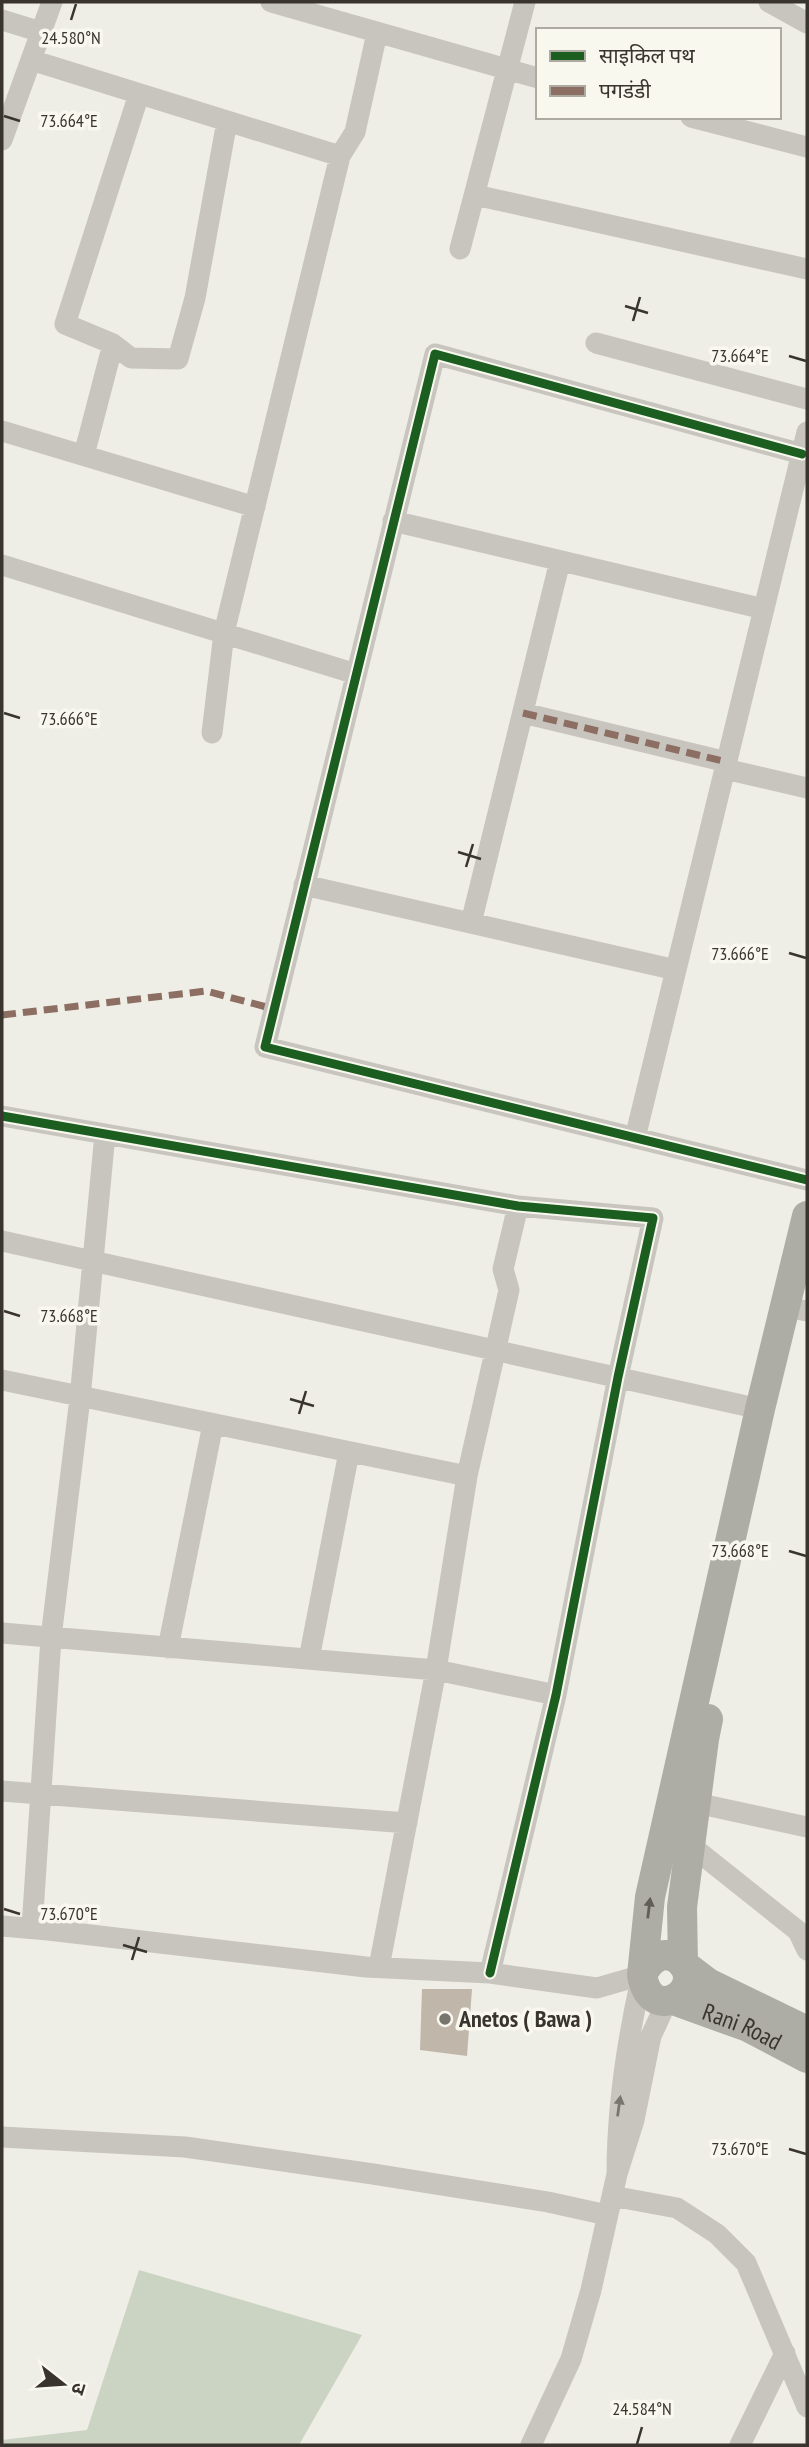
<svg xmlns="http://www.w3.org/2000/svg" width="809" height="2447" font-family="'PT Sans Narrow','Noto Sans Devanagari',sans-serif">
<style>
.green{fill:#cbd4c2}
.building{fill:#c0b7aa}
.lines{fill:none;stroke-linecap:round;stroke-linejoin:round}
.minor{stroke:#c8c5bf;stroke-width:21}
.highway{stroke:#adaca5;stroke-width:30}
.quiet{stroke:#8d6e63;stroke-width:7;stroke-dasharray:14 7;stroke-linecap:butt}
.cycleway-casing{stroke:#f9f8ef;stroke-width:13}
.cycleway{stroke:#1b5e20;stroke-width:9}
.oneway{fill:#625e57}
.oneway2{fill:#79756f}
.ticks{fill:none;stroke:#39342d;stroke-width:2.5}
.poi-dot{fill:#78756e;stroke:#f9f8ef;stroke-width:2.5}
.labels{text-anchor:middle;stroke-width:7;stroke-linejoin:round;paint-order:stroke}
.poi-label{font-size:24px;font-weight:bold;fill:#39342d;stroke:#f9f8ef;text-anchor:start}
.street-label{font-size:24px;fill:#39342d;stroke:#f9f8ef}
.ticks-label{font-size:18px;text-anchor:middle;fill:#39342d;stroke:#f9f8ef;stroke-width:7;stroke-linejoin:round;paint-order:stroke}
</style>
<rect width="100%" height="100%" fill="#eeede6"/>
<path class="green" d="M139 2270 362 2335 299 2445H2V2440L87 2430Z"/>
<path class="building" d="M422 1989H472L467 2056 420 2050Z"/>
<g class="lines">
<path class="minor" d="M271 2 538 78
M769 2 807 23
M2 20 41 32
M31 60 340 156 224 633 212 733
M691 117 807 147
M2 140 52 2
M340 156 355 132 377 33
M475 195 807 269
M460 249 525 2
M596 343 807 399
M113 344 131 358 178 359 195 298 227 121
M2 431 255 507
M802 454 435 354 265 1047 807 1180
M84 455 113 344 65 324 139 94
M393 521 764 609
M2 565 356 674
M523 713 727 762
M725 769 807 788
M304 885 676 970
M471 923 560 561
M2 1116 518 1206 653 1218 618 1377 556 1695 490 1973
M635 1138 807 432
M2 1241 760 1409
M785 1307 807 1311
M2 1380 467 1476
M2 1633 436 1670 556 1695
M168 1648 213 1424
M309 1659 349 1452
M2 1791 407 1823
M696 1803 807 1827
M690 1845 798 1931 807 1950
M2 1926 48 1930 366 1967 490 1973 597 1988 642 1975C627 2041 617 2107 617 2174
M32 1928 51 1638 80 1398 105 1134
M379 1967 436 1670 467 1476 509 1290 503 1269 518 1206
M2 2137 185 2147 373 2174 548 2202 607 2215
M612 2196 677 2208 717 2234 746 2263 807 2407
M531 2445 571 2359 591 2290 617 2174 634 2120 651 2036 663 2010 673 2000
M740 2445 785 2353"/>
<g class="highway">
<path d="M708 1719 704 1739 682 1907 683 1964 708 1983 807 2031"/>
<path d="M642 1975C649 1960 664 1947 680 1961 709 1988 651 2028 642 1975L650 1897 760 1409 807 1216"/>
<path id="s1" d="M673 2000 748 2027 807 2058"/>
</g>
<path class="quiet" d="M523 713 727 762
M2 1015 206 991 274 1009"/>
<g class="cycleway-casing">
<path id="cycleway" d="M802 454 435 354 265 1047 807 1180
M2 1116 518 1206 653 1218 618 1377 556 1695 490 1973"/>
</g>
<use href="#cycleway" class="cycleway"/>
</g>
<defs><path id="oneway-solid" d="M-6-.8H1V-3.2L6.5 0L1 3.2V.8H-6Z" transform="scale(1.75)"/></defs>
<use class="oneway" href="#oneway-solid" transform="translate(649 1908) rotate(-83)"/>
<use class="oneway2" href="#oneway-solid" transform="translate(619 2106) rotate(-82)"/>
<path class="ticks" d="M71 20 76 4M4 116 20 121M625 306 648 313M633 321 640 297M789 356 806 361M4 713 20 718M458 852 481 859M466 867 473 844M789 953 806 958M4 1311 20 1316M290 1399 314 1406M299 1414 306 1391M789 1551 806 1556M4 1909 20 1914M123 1945 147 1952M132 1960 139 1937M789 2149 806 2154M637 2444 642 2427"/>
<circle class="poi-dot" cx="445" cy="2019" r="7"/>
<g class="labels">
<g class="poi-label">
<text x="459" y="2027">Anetos ( Bawa )</text>
</g>
<g class="street-label">
<text dy="8" stroke="none"><textPath href="#s1" startOffset="74">Rani Road</textPath></text>
</g>
</g>
<g class="ticks-label">
<text x="71" y="44">24.580°N</text>
<text x="69" y="127">73.664°E</text>
<text x="740" y="362">73.664°E</text>
<text x="69" y="725">73.666°E</text>
<text x="740" y="960">73.666°E</text>
<text x="69" y="1322">73.668°E</text>
<text x="740" y="1557">73.668°E</text>
<text x="69" y="1920">73.670°E</text>
<text x="740" y="2155">73.670°E</text>
<text x="642" y="2415">24.584°N</text>
</g>
<rect width="809" height="2447" fill="none" stroke="#39342d" stroke-width="7"/>
<rect x="536" y="28" width="245" height="91" fill="#f9f8ef" stroke="#acaaa1" stroke-width="2"/>
<rect x="550" y="51" width="35" height="10" fill="#1b5e20" stroke="#acaaa1" stroke-width="2"/>
<text x="599" y="63" font-size="21" fill="#39342d">साइकिल पथ</text>
<rect x="550" y="86" width="35" height="10" fill="#8d6e63" stroke="#acaaa1" stroke-width="2"/>
<text x="599" y="98" font-size="21" fill="#39342d">पगडंडी</text>
<g transform="translate(63 2384) rotate(107)" stroke="#f9f8ef" stroke-width="5" paint-order="stroke">
<path d="M0-5L12 26L0 18L-12 26Z" fill="#39342d"/>
<text y="-10" font-size="19" font-weight="bold" text-anchor="middle" fill="#39342d">उ</text>
</g>
</svg>
